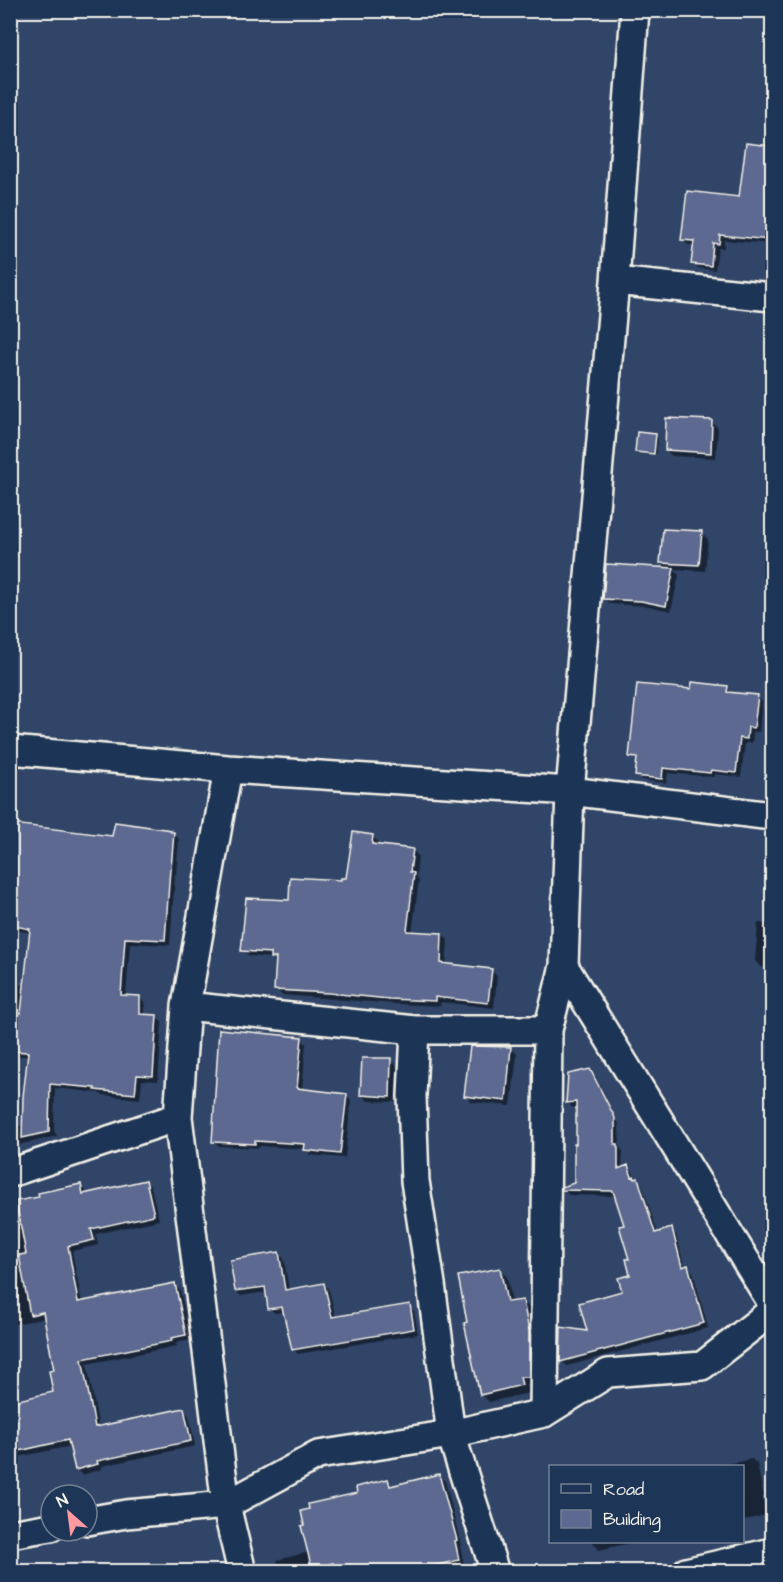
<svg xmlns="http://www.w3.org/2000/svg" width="783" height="1582" font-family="'Architects Daughter',sans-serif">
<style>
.shadow{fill:#0007}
.building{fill:#5d6990;stroke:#f4f1e8;stroke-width:1.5}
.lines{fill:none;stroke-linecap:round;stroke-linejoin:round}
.minor-casing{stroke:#f4f1e8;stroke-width:32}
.minor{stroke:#1d3557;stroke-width:27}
</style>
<rect width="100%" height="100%" fill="#304568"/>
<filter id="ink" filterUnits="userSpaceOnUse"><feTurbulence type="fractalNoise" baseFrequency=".0167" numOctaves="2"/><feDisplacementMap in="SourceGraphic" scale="12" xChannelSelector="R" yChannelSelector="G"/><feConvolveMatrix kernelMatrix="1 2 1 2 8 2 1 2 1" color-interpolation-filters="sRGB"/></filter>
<g filter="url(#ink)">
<path class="shadow" d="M747 145 772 147V244L724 240V248H718L715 270 698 268 693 263 695 245H688L683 240 741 198Z
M712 422 718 428 716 458 672 456 666 450Z
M655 435 658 438 656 455 639 454 636 451Z
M702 533 708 539 705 571 673 569 679 575 671 611 648 606 610 604 604 598 668 569 662 563Z
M727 687 732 694 757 696 762 702 759 732H753L752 743H745L741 777 715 774V777L668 773 666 783 642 780 637 775 638 762 631 756 693 691Z
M173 833 179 839 176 874H175L170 945 130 943 126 997 140 998 145 1003V1015L156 1016 162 1022 158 1081 142 1080 140 1099 102 1095 99 1093 55 1088 54 1131 57 1136 10 1147V1125L24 1126 29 1056H10V984L26 985 32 933 10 929V885L114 838Z
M372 836 378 842V846L413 850 418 856 416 877 419 880 412 933 442 934 448 940 446 966 491 970 497 976 494 1008 441 1002 440 1006 396 1004 282 995 276 989 278 963 273 958 249 956 243 950 290 902 347 880Z
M758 923 772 924V968L761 967 755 961Z
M301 1038 306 1044 302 1090 346 1095 351 1100 345 1158 310 1155 306 1149 260 1146 259 1148 219 1146 213 1141Z
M511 1048 517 1054 511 1106 472 1102 466 1096Z
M391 1060 397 1066 395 1102 368 1101 362 1095Z
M589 1071 595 1076 619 1124 620 1148 623 1151 622 1169 628 1167 633 1172 636 1181 637 1180 642 1185 658 1234 671 1230 676 1235 685 1268 688 1267 693 1272 708 1328 567 1366 562 1361 624 1292 632 1276 626 1226 616 1196 569 1195 564 1190 575 1184 577 1146V1107L573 1108 568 1103 570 1075Z
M146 1181 151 1187 159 1220 96 1234 98 1245 72 1251 82 1303 174 1284 180 1290 191 1340 176 1343 177 1346 87 1364 99 1428 184 1410 189 1416 195 1446 102 1466V1469L82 1475 76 1469 71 1446 18 1457 13 1452 54 1393 56 1371 46 1318 15 1324 10 1319V1204L41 1198 81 1186 86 1191 87 1195Z
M279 1253 284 1259 289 1290 324 1284 329 1290 336 1318 409 1306 414 1311 418 1334 298 1354 293 1349 285 1312 275 1313 269 1308 267 1292 241 1296 236 1291Z
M499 1269 507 1277 512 1303 523 1301 530 1309 536 1339V1384H527L529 1393 489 1402 481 1394Z
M752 1459 757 1464 764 1497H762L766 1515 745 1520 742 1517V1466H717Z
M439 1475 445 1481 461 1545 460 1546 464 1565 438 1571 281 1572 277 1560 309 1552 359 1494 388 1481 394 1486Z
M593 1542H635L599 1550Z"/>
<path class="building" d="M746 143 772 146V216L770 240 720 235 719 244 713 243 711 266 691 264 694 241 681 240 687 191 739 197Z
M666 418 712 420 711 453 665 450Z
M637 432 656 434 654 454 635 452Z
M663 529 702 531 699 565 660 563Z
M606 564 674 568 666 606 641 601 603 599Z
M692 682 728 686 727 692 758 695 754 728 748 727 747 739 740 738 736 773 711 770 710 773 663 768 662 779 635 776 637 758 629 757 637 684 691 689Z
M115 822 171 830V832H174L171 869H170L165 940 125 938 121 995 140 996V1014L157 1015 153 1076 137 1075 135 1094 95 1090V1088L50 1084 49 1132 22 1138 23 1097 28 1052 10 1051V1013H21L30 929 10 925V841L13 824 112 836Z
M353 832 373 835 372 844 413 849 410 872 414 873 407 931 442 933 441 963 492 969 488 1003 435 997V1001L389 999 329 993 274 990 276 958H271V953L241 951 246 898 289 900 290 877 341 880V878H346Z
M219 1029 302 1037 297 1088 347 1094 340 1154 304 1150 305 1144 255 1141V1144L212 1142Z
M470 1046 511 1047 506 1101 464 1096Z
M362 1058H391L390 1097 360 1095Z
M590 1069 615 1118V1144H618V1169L628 1165 632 1177 634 1176 635 1179 638 1178 655 1233 672 1228 682 1267 688 1265 704 1323 560 1362 561 1327 587 1331 579 1303 622 1291 618 1278 630 1275 626 1259H629L619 1226 624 1225 613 1191 562 1190V1187L574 1183V1144H576V1102L566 1103 568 1074Z
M146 1180 154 1215 91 1229 94 1240 68 1246 78 1302 175 1283 186 1335 171 1338 172 1341 82 1359 95 1427 184 1408 191 1441 97 1461 98 1464 75 1470 68 1440 10 1453V1402L53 1392 49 1371 54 1370 43 1312 30 1315 19 1255 26 1254 16 1201 39 1197 38 1193 81 1184 83 1194Z
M279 1252 285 1290 324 1283 332 1317 410 1304 414 1329 292 1350 282 1307 268 1309 265 1287 235 1291 230 1260Z
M500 1268 507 1302 523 1300 529 1331V1377H520L522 1385 480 1395 464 1323 467 1322 458 1276Z
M439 1474 457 1540 455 1541 459 1560 429 1567 430 1572H336L333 1563 312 1569 301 1526 304 1525 301 1511 309 1509 308 1504 357 1493 356 1487 388 1479 390 1486Z"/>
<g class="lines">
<g class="minor-casing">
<path id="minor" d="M615 281 772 297
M10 750 228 769 570 791 772 816
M564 966 772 1303
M186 1006 415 1030H548
M415 1030 412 1096 415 1181 431 1284 451 1434 495 1572
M178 1117 226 1505 242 1572
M10 1173 178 1117 186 1006 228 769
M544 1413 548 1030 564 966 570 791 615 281 635 10
M87 1521 126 1514 226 1505 318 1455 451 1434 544 1413 608 1373 702 1366 772 1311
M10 1534 51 1527
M686 1572 772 1552"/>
</g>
<use href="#minor" class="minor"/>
</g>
</g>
<rect width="783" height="1582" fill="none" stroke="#1d3557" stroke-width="36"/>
<rect x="18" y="18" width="747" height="1546" fill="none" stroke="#f4f1e8" stroke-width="2" filter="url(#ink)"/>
<rect x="549" y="1465" width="195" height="78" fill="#1d3557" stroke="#738091" stroke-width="1.5"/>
<rect x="561" y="1484" width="30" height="9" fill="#1d3557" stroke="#738091" stroke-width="1.5"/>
<text x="603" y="1495" font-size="18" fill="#f4f1e8">Road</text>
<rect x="561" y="1510" width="30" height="18" fill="#5d6990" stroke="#738091" stroke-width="1.5"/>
<text x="603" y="1525" font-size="18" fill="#f4f1e8">Building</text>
<g transform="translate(69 1513) rotate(332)"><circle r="28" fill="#1d3557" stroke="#738091" stroke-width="1.5"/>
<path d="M0-4.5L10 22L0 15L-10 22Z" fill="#ff9aa2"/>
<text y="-9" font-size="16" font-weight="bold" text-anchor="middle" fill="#f4f1e8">N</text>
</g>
</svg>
